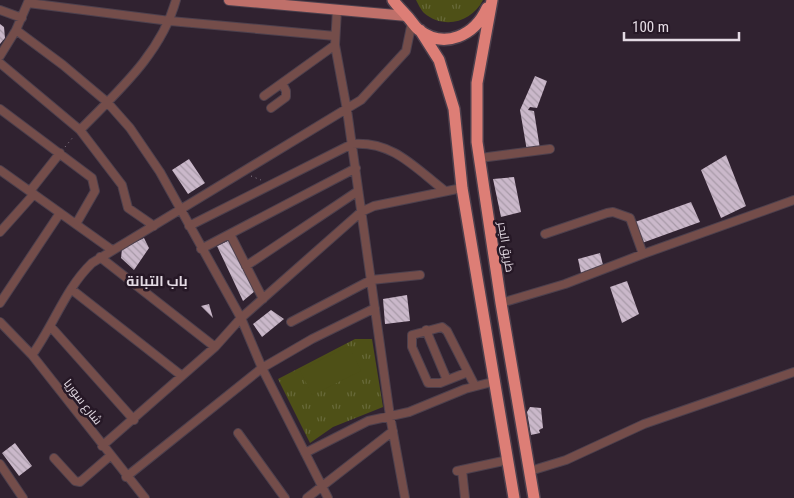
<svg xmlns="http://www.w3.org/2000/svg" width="794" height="498" font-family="'Roboto Condensed',Cairo,sans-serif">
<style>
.grass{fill:url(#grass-tufts)}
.pitch{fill:#4e5017}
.building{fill:url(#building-back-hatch)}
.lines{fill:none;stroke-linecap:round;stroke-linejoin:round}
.minor-casing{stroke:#4d404d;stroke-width:10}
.major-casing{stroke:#4d404d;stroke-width:12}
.highway-casing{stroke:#4d404d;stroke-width:14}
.path{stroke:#8e828e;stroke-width:1;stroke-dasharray:1 4;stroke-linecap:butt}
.minor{stroke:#744d4a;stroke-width:8}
.major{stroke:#bf706a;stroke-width:10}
.highway{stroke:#dd7e76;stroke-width:11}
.labels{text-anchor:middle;stroke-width:5;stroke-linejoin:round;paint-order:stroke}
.street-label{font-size:12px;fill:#e4dbe4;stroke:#261826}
.neighbourhood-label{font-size:14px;font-weight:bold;fill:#e4dbe4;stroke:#261826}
</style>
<defs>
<pattern id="grass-tufts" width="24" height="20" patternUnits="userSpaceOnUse" patternTransform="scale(1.25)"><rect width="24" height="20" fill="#4e5017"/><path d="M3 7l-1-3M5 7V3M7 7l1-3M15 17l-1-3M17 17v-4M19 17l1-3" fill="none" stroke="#676939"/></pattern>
<pattern id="building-back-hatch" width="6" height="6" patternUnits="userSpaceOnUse" patternTransform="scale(1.25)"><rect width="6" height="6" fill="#cab8ca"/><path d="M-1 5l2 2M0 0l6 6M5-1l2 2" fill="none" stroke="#a89aa8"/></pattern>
</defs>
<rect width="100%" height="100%" fill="#302230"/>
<path class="grass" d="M416 0H483C472 22 444 30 424 13 421 10 418 4 416 0Z
M355 339H372L383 407 333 427 310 443 278 379Z"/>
<path class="pitch" d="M349 346 361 371 312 395 300 370Z"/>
<path class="building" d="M0 24 4 27 5 38 0 44Z
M535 76 547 81 537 108 530 107 528 110 534 111 540 149 527 151 520 110Z
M726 155 746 206 721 218 701 170Z
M189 159 205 183 188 194 172 170Z
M514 177 521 212 501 217 493 179Z
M691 202 700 222 642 243 635 222Z
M144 238 149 248 134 270 121 258 122 249Z
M230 240 255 291 243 301 217 246Z
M600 253 603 265 581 273 578 259Z
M627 281 639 314 622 323 610 287Z
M407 295 410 321 385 324 383 299Z
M209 304 213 318 201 306Z
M271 310 284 319 262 337 253 324Z
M530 407 541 408 543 428 539 430 540 433 531 435 527 412Z
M15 443 32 466 19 476 2 453Z"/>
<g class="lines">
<g class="minor-casing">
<path id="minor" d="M28 3 170 21 335 36
M0 10 22 18
M337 10 335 45 347 110 390 416 405 498
M16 30 63 65 107 102 130 128 160 172 241 318 262 368 328 498
M0 56 16 30 29 0
M0 63 80 130 122 185 128 208 154 226
M264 96 335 45
M271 108 286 97V91L282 83
M0 109 92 178 95 191 76 224
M80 130C117 92 161 54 176 0
M480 158 550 149
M0 170 112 250
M30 191 60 153
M189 226 352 144C393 141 414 167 445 191
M0 232 34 194
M230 234 263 299
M545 234 607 213 613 212 630 218 643 254
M201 249 356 168
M100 257 215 347
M246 266 358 191
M71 289 182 376
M0 303 60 213
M501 303 565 284 643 254 794 200
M0 322 32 355 145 498
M291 322 371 280 420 275
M51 327 134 420
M426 330 447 380
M32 355C54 325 65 289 92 263L361 100 406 51 412 22
M468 372 440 383H428L412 347V335L442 327 447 331 475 386
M238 433 285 498
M102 446 215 347 241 318 361 212 374 206 462 188
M305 453 368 421 409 412 465 389 496 381
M54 458 75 481 80 482 110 456
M0 464 23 498
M462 470 465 498
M457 471 508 460
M530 471 566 460 644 424 794 372
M126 477 262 368 312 339 375 308
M307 498 393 431"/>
</g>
<g class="major-casing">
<path id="major" d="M229 0 407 16"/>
</g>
<g class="highway-casing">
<path id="highway" d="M393 0C397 6 402 10 406 15 411 20 414 26 419 30 445 50 475 35 487 8
M492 0 477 83V142L501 303 534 498
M420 30 439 60 454 109 462 188 514 498"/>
</g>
<path class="path" d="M65 147 74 136
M251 176 261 180"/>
<use href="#minor" class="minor"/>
<use href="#major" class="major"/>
<use href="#highway" class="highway"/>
</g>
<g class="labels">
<g class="street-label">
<text transform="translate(506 247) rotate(81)" y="4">طريق البحر</text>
<text transform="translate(83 402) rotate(52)" y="4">شارع سوريا</text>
</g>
<g class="neighbourhood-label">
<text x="157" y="286">باب التبانة</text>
</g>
</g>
<path d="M624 32v8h115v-8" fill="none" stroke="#e4dbe4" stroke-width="2.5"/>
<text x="632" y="32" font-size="15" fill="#e4dbe4" stroke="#261826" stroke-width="4" paint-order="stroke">100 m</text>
</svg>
